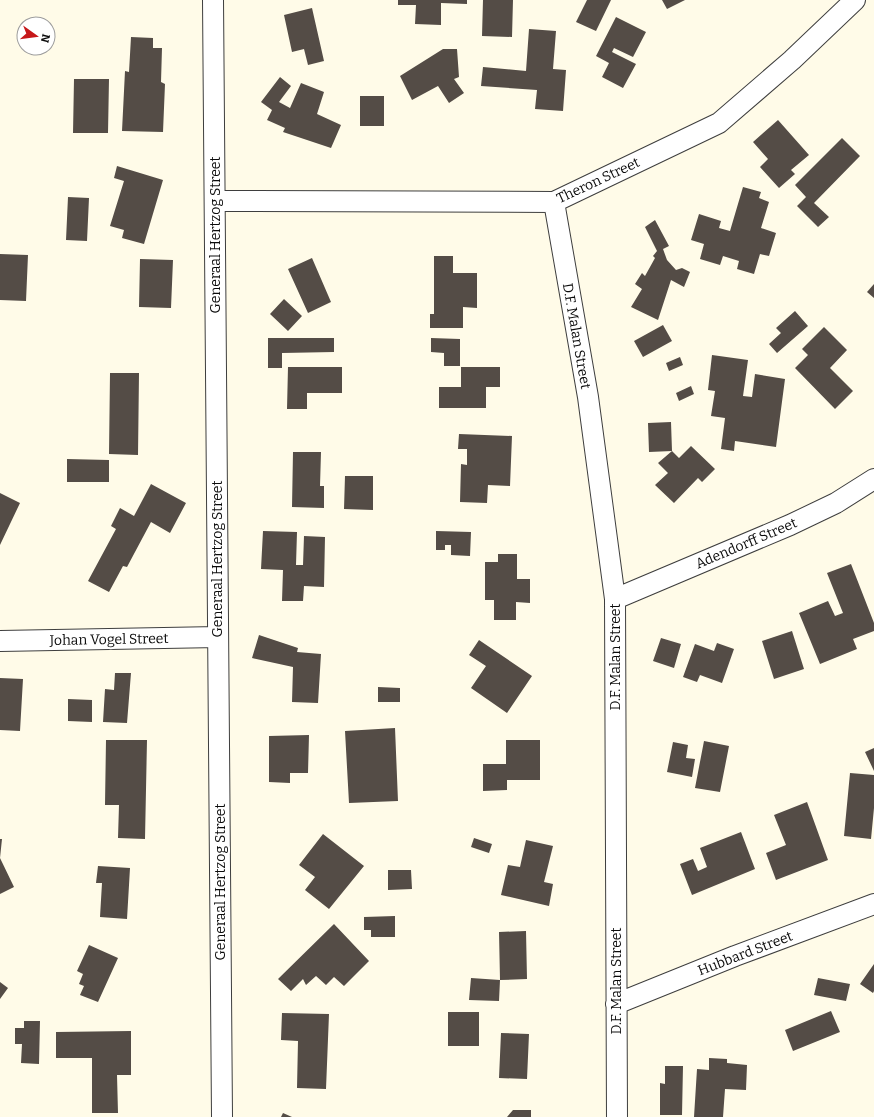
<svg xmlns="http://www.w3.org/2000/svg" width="874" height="1117" font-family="Bitter,serif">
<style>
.building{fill:#544c46}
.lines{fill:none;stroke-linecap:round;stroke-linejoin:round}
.minor-casing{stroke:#3e3e3e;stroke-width:22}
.minor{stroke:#fff;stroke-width:20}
.labels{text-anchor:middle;stroke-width:4;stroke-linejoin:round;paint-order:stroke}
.street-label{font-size:14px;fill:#0b0b0b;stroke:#fff}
</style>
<rect width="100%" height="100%" fill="#fffbe8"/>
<path class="building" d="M398 0H467V4L441 3V25L415 24 416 5H398Z
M483 0H513L512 37 482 36Z
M587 0H611L596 31 576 22Z
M662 0H685L667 9Z
M312 8 324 61 308 65 304 49 292 52 284 15Z
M616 17 646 32 633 57 614 48 612 52 636 64 623 88 602 77 609 63 596 56Z
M529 29 556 31 553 69 566 70 563 111 535 109 537 90 481 86 483 67 526 71Z
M131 37 153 38V48H162L161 82 165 84 163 132 122 131 125 71 129 72Z
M443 49H457L459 77 454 79 464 93 449 103 438 86 412 100 400 76Z
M280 77 291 86 279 102 290 108 301 83 324 92 317 114 341 125 331 148 283 132 285 128 267 120 272 110 261 102Z
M74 79H109L108 133H73Z
M360 96H384V126H360Z
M778 120 809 155 791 170 795 174 779 188 760 167 768 159 753 142Z
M842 138 860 156 814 203 829 217 818 227 797 206 806 197 795 185Z
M117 166 163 180 144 244 122 238 124 230 110 226 124 181 114 178Z
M743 187 761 192 759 198 769 202 761 228 776 233 769 256 760 254 754 274 737 269 739 261 723 256 720 265 700 259 704 244 691 240 699 214 721 221 719 228 730 231Z
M68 197 89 198 87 241 66 240Z
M655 220 669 246 663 249 667 260 676 270 682 268 690 272 684 287 671 280 658 320 631 307 642 289 635 284 642 273 645 276 655 258 653 256 657 251 645 227Z
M0 254 28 255 26 301 0 300Z
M434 256H453V273H477V308L463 307V328H430V314H434Z
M312 258 331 302 308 313 288 269Z
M140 259 173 260 171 308 139 307Z
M874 284V298L867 292Z
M284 299 302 316 288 331 270 314Z
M795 311 808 326 777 353 769 344 781 333 776 328Z
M663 325 672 341 643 357 634 341Z
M824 327 847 350 830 368 853 391 835 409 795 368 808 355 802 349Z
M268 338H334V352L282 353V368H268Z
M431 338 460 339V366H444V353L431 352Z
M712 355 748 360 743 396 752 397 755 374 785 379 776 447 735 441 734 451 721 449 725 418 711 416 715 391 708 390Z
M680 357 683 365 669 371 666 363Z
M288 367H342V393H307V409H287Z
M461 367H500V387H486V408H439V387H461Z
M110 373H139L138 455 109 454Z
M691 386 694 394 679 401 676 393Z
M671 422 672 451 649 452 648 423Z
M459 434 512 436 510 486 488 485 487 503 460 502 461 464 467 465V449H458Z
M691 446 715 469 702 482 698 478 674 503 655 485 668 473 658 463 672 451 679 458Z
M293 452H321L320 486H324V508L292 507Z
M67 459 109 460V482H67Z
M345 476H373V510L344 509Z
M151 484 186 503 170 533 151 522 127 567 123 566 109 592 88 581 116 529 111 526 120 508 134 516Z
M0 493 20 503 0 545Z
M263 531 297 532 296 565H303L304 536 325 537 324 587 304 586 303 601H282L283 570 261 569Z
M436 531 471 532 470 556 451 555V545H445V550H436Z
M498 554H517V579H530V603L516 602V620H494V600H485V562H498Z
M851 564 874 623V631L853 639 857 649 820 664 799 613 828 601 835 616 843 613 827 573Z
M792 631 804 669 774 679 762 641Z
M259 635 298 648 297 652 321 654 318 703 292 702 293 667 252 658Z
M661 638 681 644 674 668 653 661Z
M479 640 532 676 507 713 471 688 486 666 469 655Z
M717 643 734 649 722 683 700 675 697 682 683 677 695 644 714 651Z
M115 673H131L127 723 103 722 105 689 114 690Z
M0 678 23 679 20 731 0 730Z
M378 687 400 688V702H378Z
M68 699 92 700V722L68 721Z
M395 728 398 801 349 803 345 731Z
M309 735 308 773H290V783L269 782V736Z
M106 740H147L145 839 118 838 119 805H105Z
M506 740H540V780H507V790L483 791V764H506Z
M704 741 729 746 720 792 695 788Z
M673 742 688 745 686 758 695 759 692 777 667 772Z
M874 748V771L865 752Z
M850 773 874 775V808L871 839 844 836Z
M807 802 828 860 776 880 766 853 786 845 774 815Z
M741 832 755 869 692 895 680 864 693 859 698 871 707 867 700 848Z
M323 834 364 866 329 909 305 890 315 877 299 865Z
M474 838 492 844 489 853 471 847Z
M0 839H2L0 858 14 887 0 894Z
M526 840 553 846 544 882 553 884 549 906 501 895 508 865 520 867Z
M98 866 130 868 127 919 100 917 102 883H96Z
M388 870H411L412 889 388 890Z
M395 916V937H371V930H364V917Z
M334 924 369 961 344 986 334 977 326 985 316 976 306 985 303 979 291 991 278 979Z
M526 931 527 979 500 980 499 932Z
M89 945 118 958 98 1002 80 995 84 986 79 984 83 974 77 971Z
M874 964V991L873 993 860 984Z
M471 978 500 980 499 1001 469 1000Z
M818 978 850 984 846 1001 814 995Z
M0 982 8 988 0 999Z
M831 1011 840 1032 793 1051 785 1030Z
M448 1012H479V1046H448Z
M282 1013 329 1014 326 1089 297 1088 298 1041 281 1040Z
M24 1021H40L39 1064 21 1063 22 1044H15V1028H24Z
M131 1031V1075H117L118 1113H92V1058H56V1032Z
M501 1033 529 1034 527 1079 499 1078Z
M709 1058 727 1059V1063L747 1065 746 1090 725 1089 723 1117H694L697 1069 709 1070Z
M665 1066H683L682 1115H660V1083L665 1084Z
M513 1110H531V1117H507Z
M283 1113 292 1117H281Z"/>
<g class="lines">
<g class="minor-casing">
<path id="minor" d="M213 0 222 1117
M215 201 554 202 719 123 792 60 855 0
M554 202 588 397 615 599 617 1117
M615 599 790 525 836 503 874 479
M0 641 218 637
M616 1004 735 956 874 904"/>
</g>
<use href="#minor" class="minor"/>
</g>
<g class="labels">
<g class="street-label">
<text transform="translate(598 180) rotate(-25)" y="5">Theron Street</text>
<text transform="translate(215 235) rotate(-90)" y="5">Generaal Hertzog Street</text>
<text transform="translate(577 336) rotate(80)" y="5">D.F. Malan Street</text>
<text transform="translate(746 543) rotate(-23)" y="5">Adendorff Street</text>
<text transform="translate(217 559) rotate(-90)" y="5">Generaal Hertzog Street</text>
<text transform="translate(109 639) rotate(-1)" y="5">Johan Vogel Street</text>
<text transform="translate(615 657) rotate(-90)" y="5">D.F. Malan Street</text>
<text transform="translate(220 882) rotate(-90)" y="5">Generaal Hertzog Street</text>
<text transform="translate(745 953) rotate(-21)" y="5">Hubbard Street</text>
<text transform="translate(616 981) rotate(-90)" y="5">D.F. Malan Street</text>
</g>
</g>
<g transform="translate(36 36) rotate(104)"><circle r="19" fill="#ffffff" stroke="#9d9d9d"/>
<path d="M0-3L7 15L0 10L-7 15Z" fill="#c61719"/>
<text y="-6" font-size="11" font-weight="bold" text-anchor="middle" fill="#0b0b0b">N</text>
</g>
</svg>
